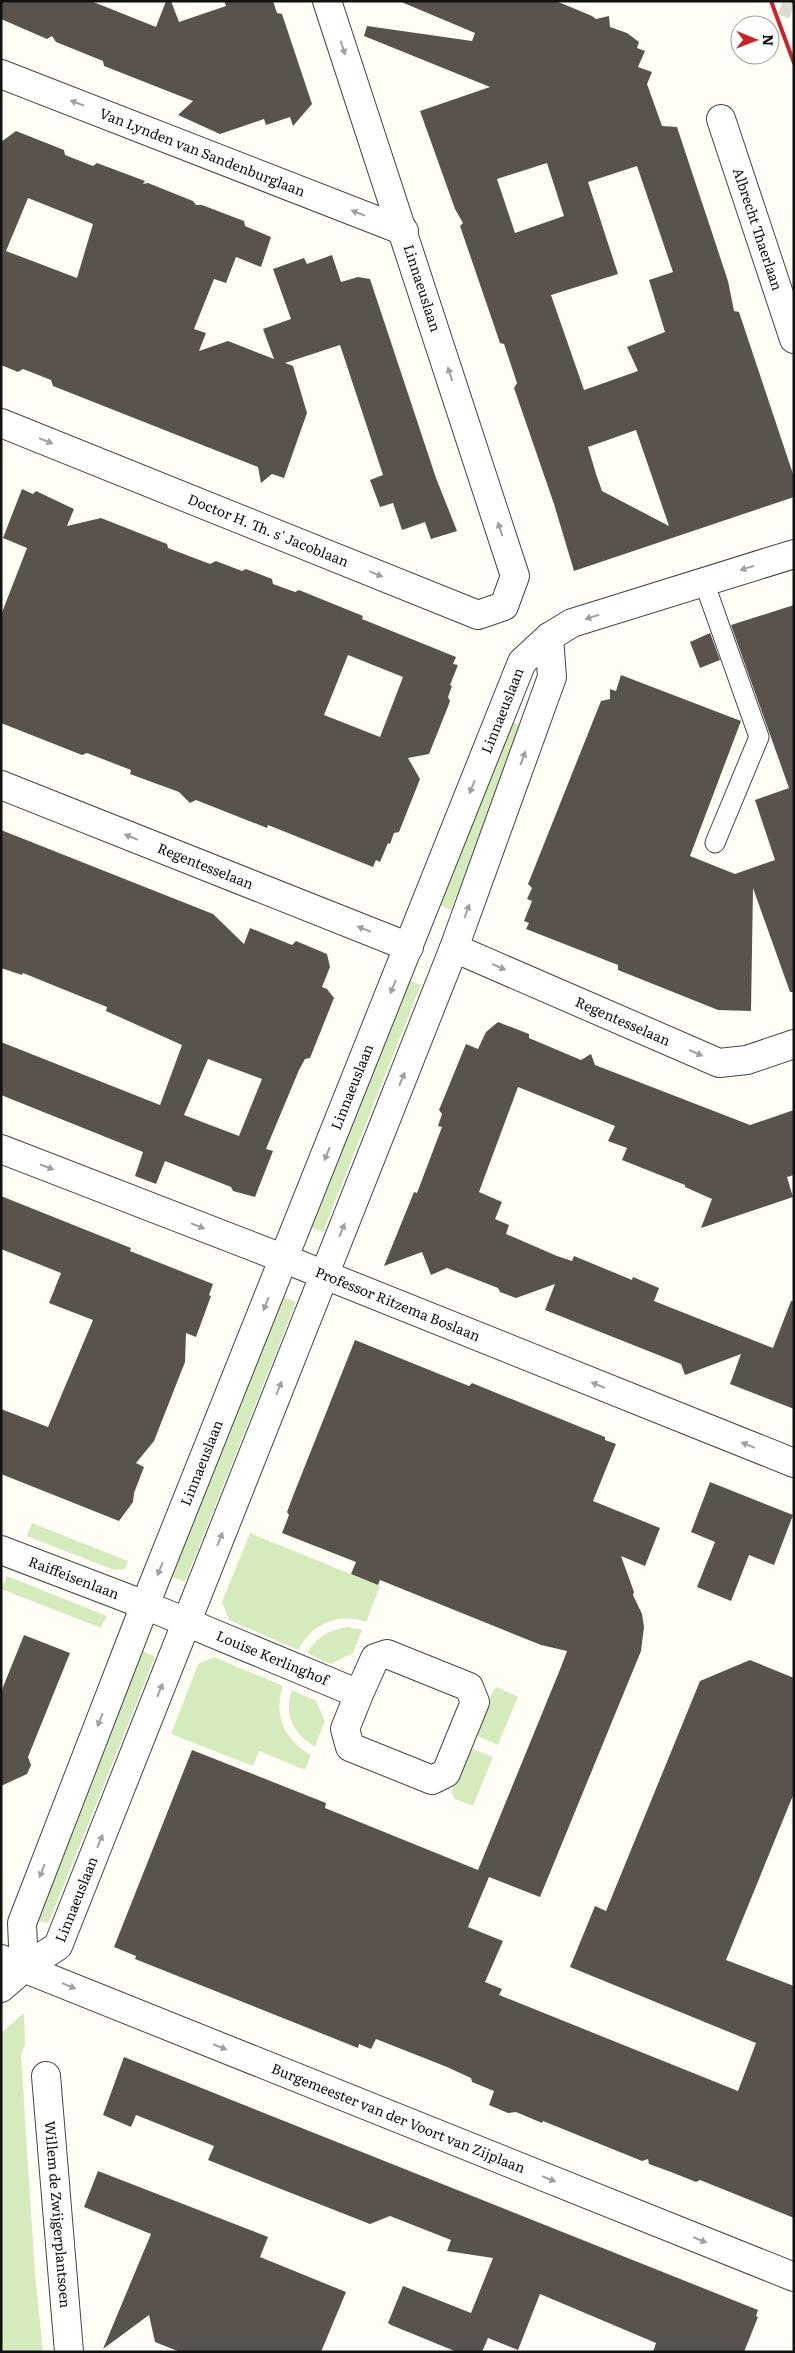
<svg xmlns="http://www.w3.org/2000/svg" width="795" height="2353" font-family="Literata,serif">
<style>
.green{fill:#d5ebbd}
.building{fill:#5a524d;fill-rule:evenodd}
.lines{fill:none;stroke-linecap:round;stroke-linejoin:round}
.tertiary-tunnel{stroke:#dbdad3;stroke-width:28;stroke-dasharray:28 14;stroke-linecap:butt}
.service-casing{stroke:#444;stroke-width:21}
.minor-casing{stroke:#444;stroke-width:30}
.service{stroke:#fff;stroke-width:19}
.minor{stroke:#fff;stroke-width:28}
.rail{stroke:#c4262e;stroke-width:4}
.oneway{fill:#a0a0a0}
.labels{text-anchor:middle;stroke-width:5;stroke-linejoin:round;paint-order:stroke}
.street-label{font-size:14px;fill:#111;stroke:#fff}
</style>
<rect width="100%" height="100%" fill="#fffdf5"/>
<path class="green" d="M510 721 524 727 451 910 437 904Z
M407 979 421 985 323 1232 309 1227Z
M281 1296 296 1302 185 1582 171 1576Z
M32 1523 128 1561 125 1569 114 1570 27 1536Z
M250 1533 380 1586 366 1622C338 1612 312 1624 298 1650L229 1620 222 1602Z
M7 1576 107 1616 101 1628 1 1589Z
M348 1627 362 1630 353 1653 331 1664 307 1653C317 1637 329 1629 348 1627Z
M141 1650 155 1657 51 1917 48 1923 34 1920Z
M214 1657 283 1686C273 1716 285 1740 311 1755L305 1770 259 1751 253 1766 171 1734 198 1664Z
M497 1687 518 1697 498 1745 475 1735 493 1691Z
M292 1690 316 1701 325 1721 315 1747C293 1734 283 1714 292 1690Z
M470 1748 493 1757 473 1806 455 1799 451 1792Z
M24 2013 25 2045 21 2055 35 2274 43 2352H1V2033Z"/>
<path class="building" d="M1 1H91L156 27 166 1H171L179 22 226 6 224 1H273L277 13 282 14 312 104 293 126 290 117 266 125 264 119 220 134 178 115 193 101 104 66 103 61 56 42 52 36 47 39 1 19Z
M399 1H556L592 16 596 19 609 16 610 27 627 33 639 42 637 48 645 51 638 67 652 72 647 84 662 126 677 127 728 281 734 311 739 312 794 477V497L574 571 554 504 514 388 517 383 504 344 500 343 460 226 463 223 455 209 420 111 490 87 364 36 367 26 472 41 475 33ZM547 163 564 216 515 233 497 179ZM637 166 673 272 649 280 665 332 627 347 638 371 584 390 551 295 618 274 588 182ZM636 430 669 526 602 491 596 474 588 447Z
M16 131 64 150 65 155 93 166 97 163 145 181 143 184 148 183 193 201 196 205H202L244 221 245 226 271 237 261 267 236 257 226 283 214 279 194 329 206 333 199 351 228 341 274 359 263 329 291 319 273 269 304 258 307 264 332 255 341 282 358 277 370 279 436 478 457 531 431 539 425 522 402 530 393 503 380 507 370 480 383 475 340 345 285 363 293 366 307 413 284 478 272 474 261 483 258 467 53 386 51 380 23 369 18 372 1 365V142ZM28 198 93 224 77 278 6 251Z
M22 489 33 494 36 491 74 509 67 526 101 518 167 544 168 548 210 564 216 561 242 571 246 569 272 579 273 584 295 592 299 590 363 616 362 619 456 657 453 664 458 665 450 685 452 686 448 697 450 701 447 709 429 754 408 758 420 779 399 832 394 833 390 844 388 843 380 862 376 860 373 867 268 825 267 828 196 800 190 803 179 792 130 774 131 770 87 753 82 755 1 723V615L27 548 3 538ZM348 655 403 677 380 737 324 715Z
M794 605V992H790L753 888 751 1011 718 1010 618 970V965L526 929 529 923 524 921 532 901 527 899 532 888 528 884 601 701 610 699V689L616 691 621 675 741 721 690 856 735 874 775 860 755 800 789 788 731 625Z
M710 633 720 660 700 668 690 642Z
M1 830 213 914 244 944 250 928 292 945 296 941 327 954 330 967 322 987 327 989 334 998 310 1058 305 1059 299 1070 266 1149 273 1151 255 1197 233 1191 231 1187 165 1161 156 1184 135 1176 143 1152 1 1095V1042L160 1105 182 1045 106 1011 107 1007 23 973 22 975 1 968ZM208 1059 262 1079 239 1136 184 1115Z
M498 1022 529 1034V1038L581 1060 591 1054 595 1065 750 1125 794 1110V1175L787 1177 793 1197 701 1228 712 1199 685 1187V1185L622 1160 627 1148 608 1141 615 1126 518 1087 479 1192 502 1202 495 1219 509 1225 506 1234 557 1256 572 1261 574 1256 632 1280 633 1277 659 1288 654 1301 773 1348 791 1301H794V1409L730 1384 741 1354 685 1375 681 1364 545 1310 555 1284 516 1298 500 1292 498 1288 447 1268 431 1275 422 1252 384 1266 414 1192 417 1193 442 1127 438 1126 442 1114 439 1110 466 1044 478 1049 486 1032Z
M1 1196 131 1248 130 1251 213 1284 209 1295 211 1296 196 1337 186 1333 185 1362 154 1441 136 1463 144 1467 134 1493 133 1502 119 1521 1 1474V1409L48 1427 93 1320 49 1303 61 1273 1 1249Z
M355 1340 469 1386 472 1383 605 1437V1440L616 1444 593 1501 660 1528 645 1566 621 1556 634 1592 633 1595 642 1614 644 1627 641 1651 540 1897 489 1877 468 1927 503 1941 485 1982 502 1989 499 1995 738 2091 756 2043 570 1967 595 1906 606 1911 700 1681 750 1660 794 1678V1793L726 1960 794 1986V2218L700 2180 696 2182 671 2172 649 2164 648 2159 642 2161 543 2121 542 2123 516 2112 508 2113 489 2105 494 2091 472 2082 471 2078 447 2067 376 2039 371 2049 359 2044 358 2048 135 1959 136 1956 114 1947 192 1750 326 1803 325 1808 478 1870 561 1667 567 1651 541 1645 380 1580 378 1585 351 1574 356 1562 282 1533 289 1515 287 1512 293 1496Z
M710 1482 793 1515 774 1565 749 1555 731 1601 697 1587 715 1542 691 1532Z
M24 1635 70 1653 28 1757 31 1765 27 1774 1 1786V1692Z
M124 2057 758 2310 756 2316 758 2317 744 2352H653L656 2343 540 2294 518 2350 488 2338 482 2352H457L391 2325 388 2323 403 2286 471 2313 493 2258 447 2251 451 2240 390 2216 370 2224 286 2191 208 2160 214 2146 136 2115 131 2127 103 2115Z
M98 2171 268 2237 260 2257 346 2292 321 2352H180L155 2342 149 2315 103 2349 151 2234 84 2207Z"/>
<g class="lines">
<path class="tertiary-tunnel" d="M783 1 794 5"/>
<g class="service-casing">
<path id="service" d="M704 582 759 737 715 843"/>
</g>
<g class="minor-casing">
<g id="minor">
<path id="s1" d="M1 74 404 231"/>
<path id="s2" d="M721 119 794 339"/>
<path id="s3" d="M1 423 478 615 504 606 515 576 327 1"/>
<path id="s4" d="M1 785 409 947"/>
<path id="s5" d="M454 948 719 1063 747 1060 794 1044"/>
<path id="s6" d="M1 1149 285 1259 794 1463"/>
<path id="s7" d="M1 1550 145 1605 359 1694 375 1658 387 1654 469 1687 475 1702 446 1773 432 1780 350 1747 345 1729 359 1694"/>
<path id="s8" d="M1 1959 794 2277"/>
<path id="s9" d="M24 1968 22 1923 145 1605 522 662 549 637 572 623 794 554"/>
<path id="s10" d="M1 1988 24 1968 58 1946 454 948 552 677 549 637"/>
<path id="s11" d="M46 2076 69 2352"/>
</g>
</g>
<use href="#service" class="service"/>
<use href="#minor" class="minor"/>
<path class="rail" d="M771 1 794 63
M793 1 794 2"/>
</g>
<defs><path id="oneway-solid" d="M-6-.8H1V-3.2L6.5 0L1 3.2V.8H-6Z" transform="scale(1.25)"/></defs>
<g class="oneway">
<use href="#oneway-solid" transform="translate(343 48) rotate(72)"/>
<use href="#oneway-solid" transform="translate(77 103) rotate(-159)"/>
<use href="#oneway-solid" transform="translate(358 213) rotate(-159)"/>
<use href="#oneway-solid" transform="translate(450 374) rotate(-108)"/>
<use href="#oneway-solid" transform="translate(46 441) rotate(22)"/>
<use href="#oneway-solid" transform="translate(500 529) rotate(-108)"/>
<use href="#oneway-solid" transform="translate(747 568) rotate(162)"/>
<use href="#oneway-solid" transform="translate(376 574) rotate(22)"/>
<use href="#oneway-solid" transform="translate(592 617) rotate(163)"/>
<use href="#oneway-solid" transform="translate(523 758) rotate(-70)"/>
<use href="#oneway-solid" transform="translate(472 787) rotate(112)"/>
<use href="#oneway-solid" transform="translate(131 837) rotate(-158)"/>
<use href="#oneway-solid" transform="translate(467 911) rotate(-70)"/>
<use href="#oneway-solid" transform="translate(364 929) rotate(-158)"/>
<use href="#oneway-solid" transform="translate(499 967) rotate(24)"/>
<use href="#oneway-solid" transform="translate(393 987) rotate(112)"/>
<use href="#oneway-solid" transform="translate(696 1053) rotate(24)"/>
<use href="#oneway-solid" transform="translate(402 1079) rotate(-68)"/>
<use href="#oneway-solid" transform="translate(327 1154) rotate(112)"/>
<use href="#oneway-solid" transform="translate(47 1167) rotate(21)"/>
<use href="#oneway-solid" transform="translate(198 1226) rotate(21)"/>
<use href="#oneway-solid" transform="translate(342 1230) rotate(-68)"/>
<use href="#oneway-solid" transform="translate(266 1304) rotate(112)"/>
<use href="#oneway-solid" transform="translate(598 1385) rotate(-158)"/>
<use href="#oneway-solid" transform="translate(279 1388) rotate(-68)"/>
<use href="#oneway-solid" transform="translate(748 1445) rotate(-158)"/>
<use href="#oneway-solid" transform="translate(220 1539) rotate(-68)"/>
<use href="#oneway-solid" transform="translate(160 1569) rotate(112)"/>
<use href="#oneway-solid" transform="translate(160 1690) rotate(-68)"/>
<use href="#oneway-solid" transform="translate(100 1720) rotate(111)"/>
<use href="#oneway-solid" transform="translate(100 1841) rotate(-68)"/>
<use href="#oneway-solid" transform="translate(42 1871) rotate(111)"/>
<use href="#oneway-solid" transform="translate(69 1986) rotate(22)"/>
<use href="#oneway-solid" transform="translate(220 2047) rotate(22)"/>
<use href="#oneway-solid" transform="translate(549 2179) rotate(22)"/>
<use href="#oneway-solid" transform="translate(700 2240) rotate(22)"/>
</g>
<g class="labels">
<g class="street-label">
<text dy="5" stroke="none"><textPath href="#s1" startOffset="216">Van Lynden van Sandenburglaan</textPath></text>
<text dy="5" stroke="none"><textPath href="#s2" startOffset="116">Albrecht Thaerlaan</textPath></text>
<text transform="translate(422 288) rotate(72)" y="5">Linnaeuslaan</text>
<text dy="5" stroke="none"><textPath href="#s3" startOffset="288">Doctor H. Th. s' Jacoblaan</textPath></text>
<text dy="5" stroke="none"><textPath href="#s9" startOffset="1349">Linnaeuslaan</textPath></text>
<text dy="5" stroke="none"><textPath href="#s4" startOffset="220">Regentesselaan</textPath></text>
<text dy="5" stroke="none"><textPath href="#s5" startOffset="184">Regentesselaan</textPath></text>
<text dy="5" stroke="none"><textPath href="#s9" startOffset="944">Linnaeuslaan</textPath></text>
<text dy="5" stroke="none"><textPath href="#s6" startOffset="426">Professor Ritzema Boslaan</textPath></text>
<text dy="5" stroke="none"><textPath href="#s9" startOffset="539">Linnaeuslaan</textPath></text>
<text dy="5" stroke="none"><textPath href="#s7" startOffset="78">Raiffeisenlaan</textPath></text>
<text dy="5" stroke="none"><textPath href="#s7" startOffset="292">Louise Kerlinghof</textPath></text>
<text dy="5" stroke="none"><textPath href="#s10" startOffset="121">Linnaeuslaan</textPath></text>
<text dy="5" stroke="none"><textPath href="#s8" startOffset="428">Burgemeester van der Voort van Zijplaan</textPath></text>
<text dy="5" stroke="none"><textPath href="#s11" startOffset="139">Willem de Zwijgerplantsoen</textPath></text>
</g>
</g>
<rect width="795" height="2353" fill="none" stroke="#111111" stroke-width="5"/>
<g transform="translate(755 40) rotate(91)"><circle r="24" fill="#ffffff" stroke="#a0a0a0"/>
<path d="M0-4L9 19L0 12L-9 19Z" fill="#c4262e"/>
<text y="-8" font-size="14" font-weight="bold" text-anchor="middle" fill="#111111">N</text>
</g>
</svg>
